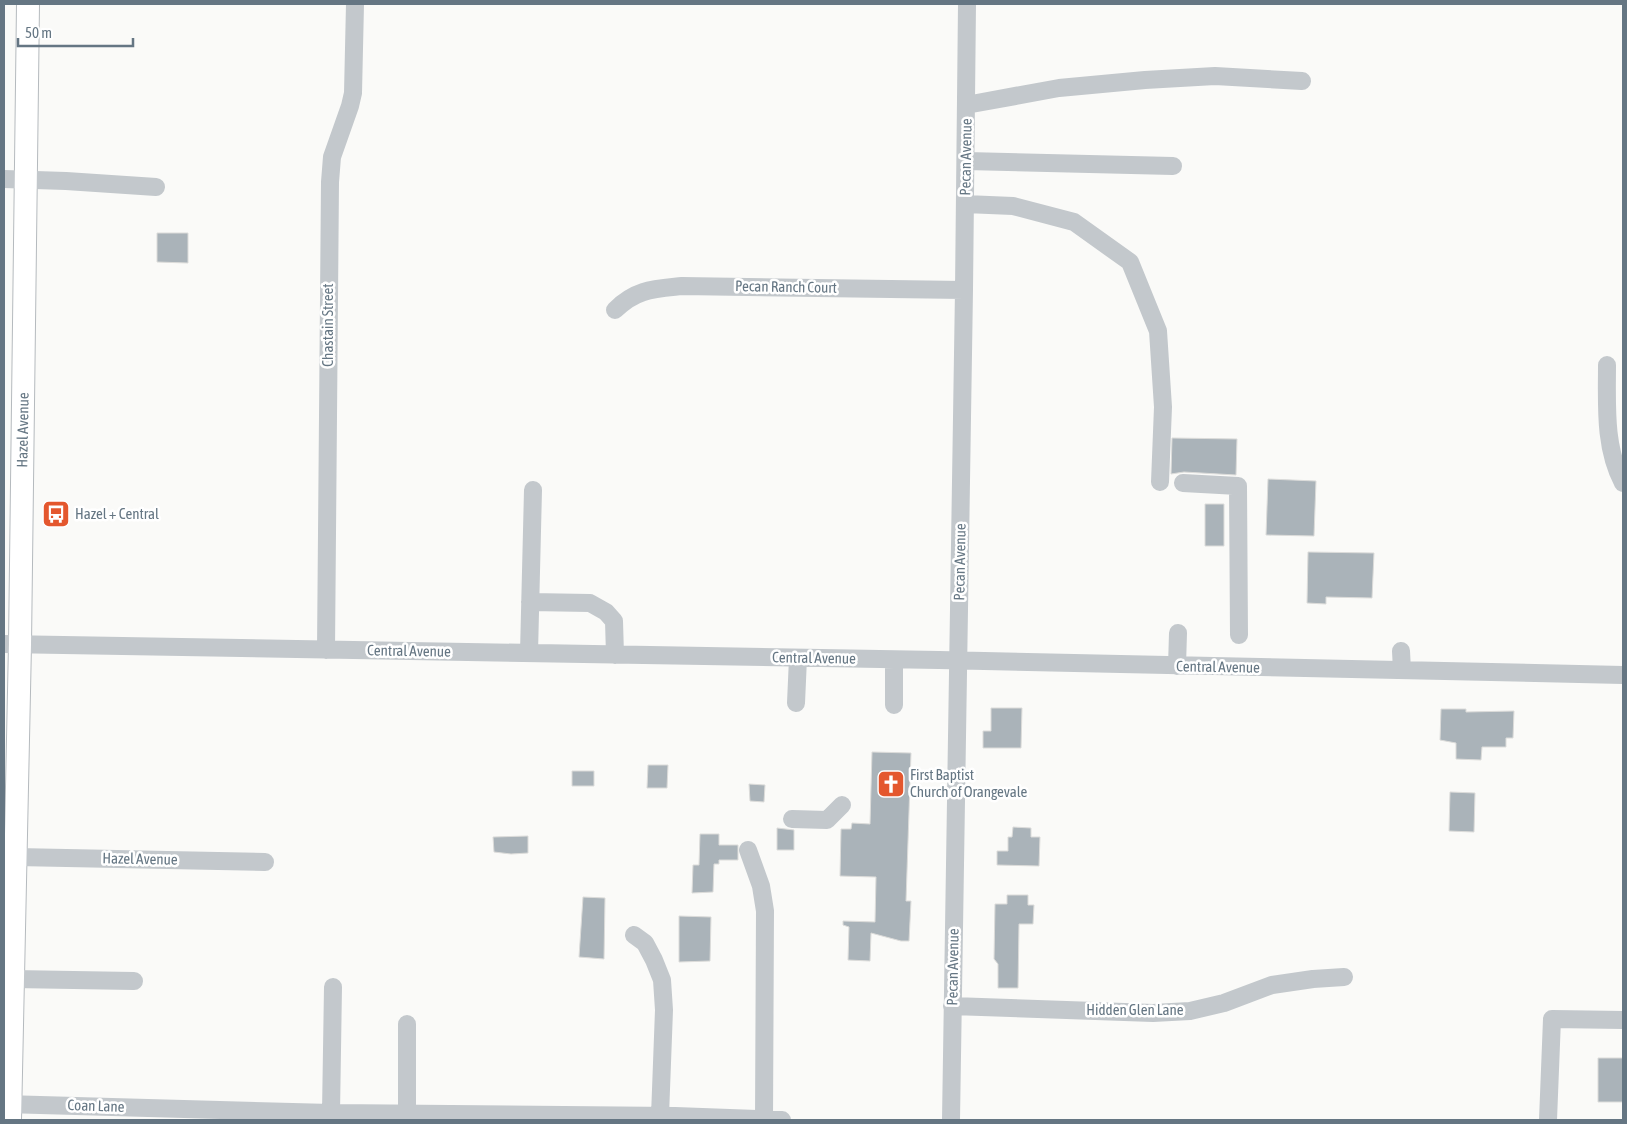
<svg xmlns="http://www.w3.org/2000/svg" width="1627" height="1124" font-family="'Asap Condensed',sans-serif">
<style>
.building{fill:#aab3b9;stroke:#dcdcda}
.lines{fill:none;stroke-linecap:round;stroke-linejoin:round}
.major-casing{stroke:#b5babe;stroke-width:24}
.minor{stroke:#c3c8cc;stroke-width:18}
.major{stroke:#fff;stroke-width:22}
.labels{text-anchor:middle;stroke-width:5;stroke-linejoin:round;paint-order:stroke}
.street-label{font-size:15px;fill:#657683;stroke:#fff}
.poi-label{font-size:15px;fill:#657683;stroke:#fff;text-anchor:start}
</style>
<rect width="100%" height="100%" fill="#fafaf8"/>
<path class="building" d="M157 233H188V263L157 262Z
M1172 438 1237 439 1236 475 1184 472 1171 474Z
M1268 479 1316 481 1314 536 1266 535Z
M1205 504H1224V546H1205Z
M1308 552 1374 553 1372 598 1326 597V604L1307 603Z
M991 708H1022L1021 748H983V731H991Z
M1441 709H1466V712L1514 711 1513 738H1506V747H1482L1481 760 1456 759V743L1440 740Z
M872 752 911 753 906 901H911L909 941H901L871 933 870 961 848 960 849 927 843 925V921L875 922 876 877 840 876 841 829H851L852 823 870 824Z
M648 765H668L667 788H647Z
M572 771H594V786H572Z
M749 784 765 785 764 802 750 801Z
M1450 792 1475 793 1474 832 1449 831Z
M1013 827 1031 828V837H1040L1039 866 997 865V851H1008V837H1012Z
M777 828 794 830V850H777Z
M700 834H719V845H738V860H719V864H714L713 892 692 893 693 865H699Z
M528 836V853L511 854 494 852 493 837Z
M1007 895H1028V905H1034L1033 924H1019L1018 988H998V964L994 959 995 904H1007Z
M583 897 605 898 604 959 579 957Z
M679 916 711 917 710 961 679 962Z
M1598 1058H1623V1102H1598Z"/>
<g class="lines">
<g class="major-casing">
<path id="major" d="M10 1120 20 644 28 4"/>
</g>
<path class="minor" d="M966 105 1059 88 1145 80 1215 76 1302 81
M966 161 1173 166
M4 179 66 181 156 187
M965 204 1013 206 1074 222 1130 262 1158 331 1163 407 1160 482
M615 310C636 289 654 289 682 286L964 290
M1607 365C1607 405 1604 447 1623 483
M1183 483 1238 486 1239 635
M530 602 590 603 606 612 614 621 615 655
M4 644 939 660 1623 675
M326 650 330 182 332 157 350 106 353 93 355 4
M1401 651 1402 670
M529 653 533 490
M1177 666 1178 633
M796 703 798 658
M894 705V660
M792 819 827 820 842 805
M748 850 761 886 765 911 764 1120
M16 857 265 862
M634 935 645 943 654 960 662 980 664 1010 660 1116
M13 979 134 981
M952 1006 1153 1013 1190 1011 1224 1003 1272 985 1313 979 1344 977
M407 1024V1114
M4 1104 331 1113 675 1116 782 1120
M331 1113 333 987
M951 1120 964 290 967 4
M1548 1120 1552 1019 1623 1020"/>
<use href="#major" class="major"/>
</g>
<defs>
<g id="bus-square" transform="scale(1.4375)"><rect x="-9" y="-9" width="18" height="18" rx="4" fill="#e4572e" stroke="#fff"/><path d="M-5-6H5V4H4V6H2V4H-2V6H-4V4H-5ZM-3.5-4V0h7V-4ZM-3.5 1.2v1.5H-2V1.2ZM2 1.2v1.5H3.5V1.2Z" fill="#fff"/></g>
<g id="church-square" transform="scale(1.4375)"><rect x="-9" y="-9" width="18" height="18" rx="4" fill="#e4572e" stroke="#fff"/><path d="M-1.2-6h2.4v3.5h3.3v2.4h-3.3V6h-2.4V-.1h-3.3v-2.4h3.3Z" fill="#fff"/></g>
</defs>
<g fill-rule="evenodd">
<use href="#bus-square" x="56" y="514"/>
<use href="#church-square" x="891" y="784"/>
</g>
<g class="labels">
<g class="street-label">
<text transform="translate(966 157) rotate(-89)" y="5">Pecan Avenue</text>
<text transform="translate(786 287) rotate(1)" y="5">Pecan Ranch Court</text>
<text transform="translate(328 325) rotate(-90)" y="5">Chastain Street</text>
<text transform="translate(23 430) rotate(-89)" y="5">Hazel Avenue</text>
<text transform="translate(960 562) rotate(-89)" y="5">Pecan Avenue</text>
<text transform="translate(409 651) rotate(1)" y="5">Central Avenue</text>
<text transform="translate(814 658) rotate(1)" y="5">Central Avenue</text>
<text transform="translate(1218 667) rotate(1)" y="5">Central Avenue</text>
<text transform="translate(140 859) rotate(1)" y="5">Hazel Avenue</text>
<text transform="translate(953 967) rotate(-89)" y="5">Pecan Avenue</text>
<text x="1135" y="1015">Hidden Glen Lane</text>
<text transform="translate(96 1106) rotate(2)" y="5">Coan Lane</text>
</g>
<g class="poi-label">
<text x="75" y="519">Hazel + Central</text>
<text x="910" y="780">First Baptist<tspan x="910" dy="17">Church of Orangevale</tspan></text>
</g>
</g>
<rect width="1627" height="1124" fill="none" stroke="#657683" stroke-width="10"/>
<path d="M18 38v8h115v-8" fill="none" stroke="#657683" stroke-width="2.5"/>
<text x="25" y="38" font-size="15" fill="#657683" stroke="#ffffff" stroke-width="4" paint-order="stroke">50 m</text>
</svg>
